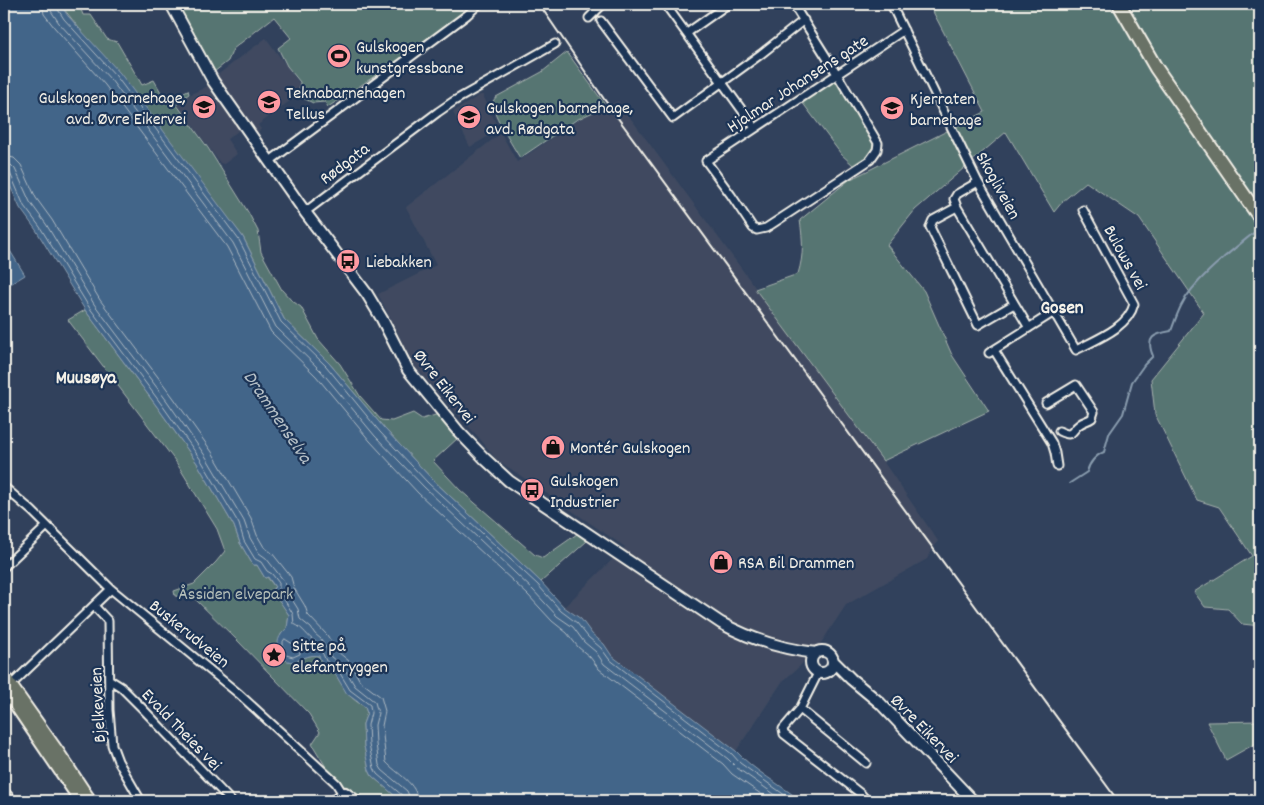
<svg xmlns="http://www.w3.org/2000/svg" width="1264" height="805" font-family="Dekko,sans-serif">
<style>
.built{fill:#3f4a60}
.green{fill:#577472;stroke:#a6b2ad}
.water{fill:#436589;stroke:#8a9daf}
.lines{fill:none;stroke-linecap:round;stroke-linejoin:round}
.shore{stroke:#adb9c2;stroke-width:1}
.stream{stroke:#8a9daf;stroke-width:2}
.street-casing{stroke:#f4f1e8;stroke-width:11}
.secondary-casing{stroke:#f4f1e8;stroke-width:14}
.primary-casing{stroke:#f4f1e8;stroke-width:14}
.highway-casing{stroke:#f4f1e8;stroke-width:16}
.street{stroke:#1d3557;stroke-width:7}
.secondary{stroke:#1d3557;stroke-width:10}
.primary{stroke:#697266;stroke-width:10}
.highway{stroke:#697266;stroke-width:12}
.rail{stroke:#f4f1e8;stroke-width:2}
.labels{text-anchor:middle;stroke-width:4.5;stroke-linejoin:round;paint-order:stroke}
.poi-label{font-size:18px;fill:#f4f1e8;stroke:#1d3557;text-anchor:start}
.street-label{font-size:18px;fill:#f4f1e8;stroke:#1d3557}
.park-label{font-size:18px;fill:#b5bfb9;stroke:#1d3557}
.neighbourhood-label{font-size:19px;font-weight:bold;fill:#f4f1e8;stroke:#1d3557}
.water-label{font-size:19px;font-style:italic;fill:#b6c0c7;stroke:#1d3557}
</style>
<rect width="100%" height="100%" fill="#31415c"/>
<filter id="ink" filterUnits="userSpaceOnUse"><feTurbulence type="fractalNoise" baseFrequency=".02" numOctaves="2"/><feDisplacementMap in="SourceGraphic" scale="10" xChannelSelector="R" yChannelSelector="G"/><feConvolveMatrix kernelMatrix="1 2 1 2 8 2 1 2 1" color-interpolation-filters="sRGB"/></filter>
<g filter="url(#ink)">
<path class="built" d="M266 38 299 83V94L258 125 261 129 257 133 216 76Z
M210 85 241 129 227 139 237 154 224 164 220 163 178 105 185 97Z
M480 95H483L499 130 470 147 453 112Z
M618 101 883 461 938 541 927 559 846 605 821 643 799 667 782 682 736 751 612 656 604 644 592 634 581 619 564 607 625 547 496 459 480 439 415 367 378 294 436 265 406 207 501 133 517 162 578 120Z"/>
<path class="green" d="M60 4H79L83 15H91L107 39 117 42 142 85 154 80 166 101 188 90 189 94 177 102V105L208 148 248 212 258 231 261 252 282 290 291 300 301 307 318 339 340 364 360 396 381 420 392 421 413 413 422 419 439 414 459 437 433 461 460 490 535 555 543 558 577 534 587 541 541 582 432 479 384 428 329 363 284 319 243 237Z
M178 4H456L467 15 328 107 325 102 313 103 299 96 300 82 287 66 278 48 291 38 274 17 233 49 228 61 214 72Z
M929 4H1260V626L1242 624 1228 609 1205 607 1194 592 1252 556 1219 507 1197 500 1155 414 1151 379 1204 313 1139 218 1086 182 1063 201 1054 212 1006 132 915 210 887 245 924 291 952 355 989 411 883 461 755 289 798 274C804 254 803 241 800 220L849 180 985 112Z
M567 52 606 106 576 120 520 158C514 148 492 113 493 104 493 100 494 100 496 97L542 72Z
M838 80 875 145C871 157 865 160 854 166L841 154 802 102 834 81Z
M85 310 158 408 197 463 234 526 240 543 253 565H257L265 578 267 577 275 587 272 589 289 615 287 628 281 634 283 659C298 667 305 652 319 656 324 669 329 665 335 674 347 691 345 695 365 707L367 713 363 724 364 746 369 770 372 776 401 801H359L329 772 312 744 320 732 309 714 237 640 194 598 175 596 174 591 194 584 216 562 225 551 217 529 176 462 68 320Z
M1260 721V741L1226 760 1207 722Z"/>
<path class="water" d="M4 4H60L68 16 120 73 243 237 284 319 329 363 384 428 432 479 541 582 564 607 581 619 592 634 604 644 612 656 736 751C754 771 780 784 801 801H401L372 776 369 770 364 746 363 724 367 713 365 707 347 694 334 672 322 664 319 656C302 652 294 672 279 654 276 642 278 636 287 628L289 615 272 590 275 587 268 577 265 578 257 565H253L240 543 234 526 197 463 158 408 85 310 36 230 20 208 8 181 4 156Z
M4 241 25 275 4 288Z"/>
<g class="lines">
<path class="shore" d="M42 4 44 14 54 27 105 85 227 247 271 332 316 376 370 441 418 493 528 595 552 621 567 633 578 647 590 657 599 669 723 764 732 774 771 801
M50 4 51 11 59 23 111 80 233 243 276 327 321 371 375 436 424 487 533 590 557 616 573 627 584 642 596 652 604 664 728 759 737 768 784 801
M56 4 57 8 64 19 116 76 239 240 281 322 326 366 380 432 428 483 538 585 561 611 577 623 588 637 601 648 609 659 732 754 740 763 793 801
M4 156 14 158 21 165 36 198 52 220 100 300 173 397 212 452 251 518 257 535 264 547 272 553 291 577 294 588 305 606 308 615 327 635 338 652 349 661 360 681 381 697 385 711 382 726 386 762C397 774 417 783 418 801
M4 164 11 165 15 169 30 202 46 224 94 304 167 401 206 457 244 521 250 538 259 553 266 558 284 581 286 590 298 609 300 619 311 628 315 634 321 639 331 657 343 666 355 686 375 702 378 713 375 725 376 744 379 765 382 770 407 791 411 801
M4 170 10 173 24 206 40 227 89 307 162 405 201 460 239 524 244 541 255 559 261 562 267 571 272 574 279 583V591L293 614 294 624C304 628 307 637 316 642L319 650 323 654 326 661 338 670 350 690 370 705 371 713 368 725 369 745 374 768 377 774 403 796 404 801
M285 639 299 648 300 654 293 657 286 655 283 651V642Z"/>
<path class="stream" d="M1256 231 1258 222
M1070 483 1087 472C1089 463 1096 455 1104 452L1109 434 1123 414 1132 382 1144 365 1153 356C1145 337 1154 334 1171 331 1174 323 1177 314 1181 306 1194 279 1233 250 1256 231L1260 232"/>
<g class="street-casing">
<path id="street" d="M665 4 755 128
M793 4 837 74 878 143 877 150 870 160 766 228 757 230 753 228 731 195 706 161 904 30
M891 4 978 182 1076 350C1097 339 1128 328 1134 304L1083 210
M589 18 603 4
M601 21 673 118 761 54 804 20
M687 33 728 4
M270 161 467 15 479 4
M978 182 957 194 954 199 957 207 1029 328
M957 207 933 220 930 227 978 325 1014 304
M305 212 438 112 454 101 555 44
M994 350 1052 443 1055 453 1057 466
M989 353 1054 312
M1046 403 1076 385 1094 412 1092 418C1088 421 1084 421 1080 424 1070 431 1074 438 1059 431
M4 487 32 511 111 589 239 694 336 783 343 794
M4 567 47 526
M94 606 108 621 109 710 112 745 118 761 141 801
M818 673 800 709 866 763
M110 680 121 687 142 708 231 801
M11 685 111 589
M800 709 783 729 784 734 861 794 867 801
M4 791 13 801"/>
</g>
<g class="secondary-casing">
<path id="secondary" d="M171 4 213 81 305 212 367 294 382 319 408 370 458 431 485 459 509 481 721 623C752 640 781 649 816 653
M811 662a11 11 0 1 1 22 0a11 11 0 1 1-22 0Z
M833 661 851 679 880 703 973 801
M334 801 345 793 356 801"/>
</g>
<g class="primary-casing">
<path id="primary" d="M4 675 60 754 91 801
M4 689 80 801"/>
</g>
<g class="highway-casing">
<path id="highway" d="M1119 4 1156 68 1260 218"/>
</g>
<use href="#street" class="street"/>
<use href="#secondary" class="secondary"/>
<use href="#primary" class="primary"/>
<use href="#highway" class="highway"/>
<path class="rail" d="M539 4 604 99 1118 801"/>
</g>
</g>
<defs>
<g id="stadium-disc" transform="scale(1.25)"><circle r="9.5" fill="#ff9aa2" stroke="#1d3557"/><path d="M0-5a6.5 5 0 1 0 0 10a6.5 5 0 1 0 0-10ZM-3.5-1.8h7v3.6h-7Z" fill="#111"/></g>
<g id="school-disc" transform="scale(1.25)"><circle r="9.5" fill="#ff9aa2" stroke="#1d3557"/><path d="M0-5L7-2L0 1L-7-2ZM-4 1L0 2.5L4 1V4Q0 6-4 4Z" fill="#111"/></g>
<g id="bus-disc" transform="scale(1.25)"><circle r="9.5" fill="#ff9aa2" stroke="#1d3557"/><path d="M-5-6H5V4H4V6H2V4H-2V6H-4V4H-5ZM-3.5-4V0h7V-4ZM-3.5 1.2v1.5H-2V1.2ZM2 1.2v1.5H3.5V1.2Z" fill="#111"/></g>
<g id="shop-disc" transform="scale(1.25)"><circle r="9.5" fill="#ff9aa2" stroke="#1d3557"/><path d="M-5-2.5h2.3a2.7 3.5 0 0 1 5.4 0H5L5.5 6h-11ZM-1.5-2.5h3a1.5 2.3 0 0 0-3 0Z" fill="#111"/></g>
<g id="sight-disc" transform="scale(1.25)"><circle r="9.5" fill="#ff9aa2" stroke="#1d3557"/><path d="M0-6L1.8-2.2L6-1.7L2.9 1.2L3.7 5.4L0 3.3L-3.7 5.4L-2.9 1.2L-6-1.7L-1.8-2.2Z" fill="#111"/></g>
</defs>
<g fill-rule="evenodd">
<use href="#stadium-disc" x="339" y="56"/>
<use href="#school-disc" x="269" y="102"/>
<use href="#school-disc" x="204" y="107"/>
<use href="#school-disc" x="892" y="108"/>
<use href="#school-disc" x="469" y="117"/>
<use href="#bus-disc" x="348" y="261"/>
<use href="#shop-disc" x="553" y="447"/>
<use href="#bus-disc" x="532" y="490"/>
<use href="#shop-disc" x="721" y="562"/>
<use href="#sight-disc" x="274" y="655"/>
</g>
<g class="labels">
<g class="poi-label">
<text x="356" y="52">Gulskogen<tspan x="356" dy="21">kunstgressbane</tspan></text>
<text x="286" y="98">Teknabarnehagen<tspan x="286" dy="21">Tellus</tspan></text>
<text x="186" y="103" text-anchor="end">Gulskogen barnehage,<tspan x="186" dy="21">avd. Øvre Eikervei</tspan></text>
<text x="910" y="104">Kjerraten<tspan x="910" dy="21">barnehage</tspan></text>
<text x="486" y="113">Gulskogen barnehage,<tspan x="486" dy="21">avd. Rødgata</tspan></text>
<text x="366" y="267">Liebakken</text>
<text x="570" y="453">Montér Gulskogen</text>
<text x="550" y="486">Gulskogen<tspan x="550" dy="21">Industrier</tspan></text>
<text x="738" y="568">RSA Bil Drammen</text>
<text x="292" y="651">Sitte på<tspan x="292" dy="21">elefantryggen</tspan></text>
</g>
<g class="street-label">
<text transform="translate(797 83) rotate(-33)" y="6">Hjalmar Johansens gate</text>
<text transform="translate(344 163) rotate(-37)" y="6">Rødgata</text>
<text transform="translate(999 185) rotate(61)" y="6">Skogliveien</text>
<text transform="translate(1126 257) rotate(61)" y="6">Bulows vei</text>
<text transform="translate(445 386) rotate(52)" y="6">Øvre Eikervei</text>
<text transform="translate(190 633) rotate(39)" y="6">Buskerudveien</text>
<text transform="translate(97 705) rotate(-93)" y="6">Bjelkeveien</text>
<text transform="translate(925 728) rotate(46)" y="6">Øvre Eikervei</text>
<text transform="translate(182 729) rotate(46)" y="6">Evald Theies vei</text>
</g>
<g class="park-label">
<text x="236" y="599">Åssiden elvepark</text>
</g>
<g class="neighbourhood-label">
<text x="1062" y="313">Gosen</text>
<text x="86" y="383">Muusøya</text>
</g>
<g class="water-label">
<text transform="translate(279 416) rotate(56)" y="7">Drammenselva</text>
</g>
</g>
<rect width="1264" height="805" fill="none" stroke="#1d3557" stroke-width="20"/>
<rect x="10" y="10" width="1244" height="785" fill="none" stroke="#f4f1e8" stroke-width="2" filter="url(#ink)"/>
</svg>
